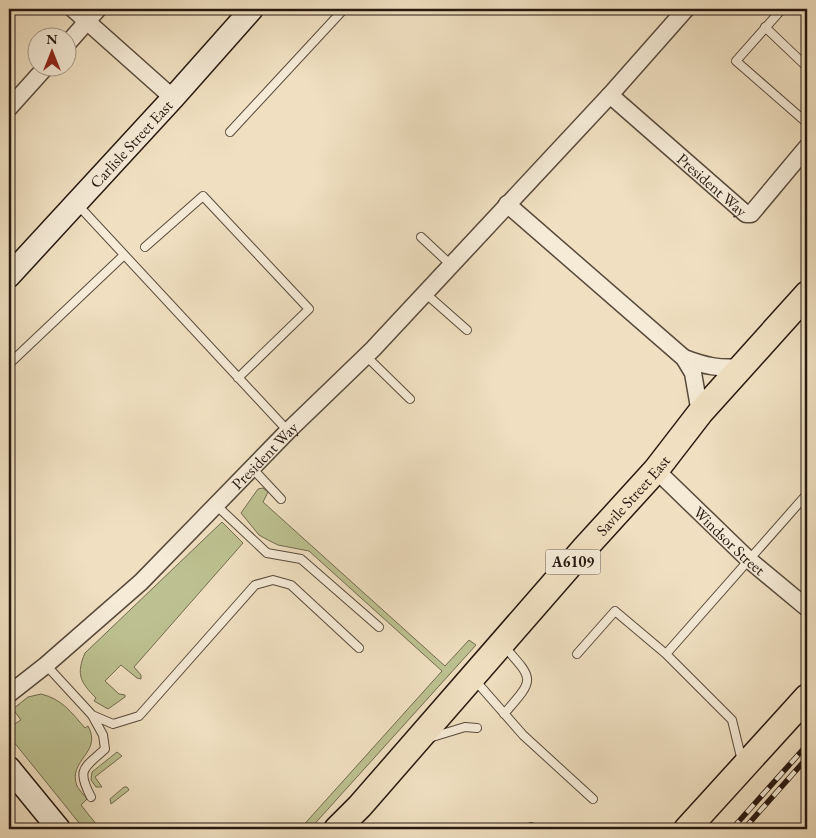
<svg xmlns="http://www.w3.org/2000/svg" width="816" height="838" font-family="'EB Garamond',serif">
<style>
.green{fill:#bdc191;stroke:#726c50}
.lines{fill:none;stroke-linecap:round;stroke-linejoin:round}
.lane-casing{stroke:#584a3c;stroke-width:10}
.street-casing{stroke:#584a3c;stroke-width:19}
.secondary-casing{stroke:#261810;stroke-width:25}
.primary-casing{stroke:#261810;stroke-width:28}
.lane{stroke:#f5ebd7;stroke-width:8}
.street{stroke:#f5ebd7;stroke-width:16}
.secondary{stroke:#f5ebd7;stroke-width:22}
.primary{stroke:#f0e0c1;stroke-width:25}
.rail-casing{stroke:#261810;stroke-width:5.5}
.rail{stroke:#f5ebd7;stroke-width:4;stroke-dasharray:11;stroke-linecap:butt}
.labels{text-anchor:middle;stroke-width:4.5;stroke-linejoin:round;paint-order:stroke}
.shield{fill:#f5ebd7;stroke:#64574c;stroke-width:1}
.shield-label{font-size:15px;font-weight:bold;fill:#261810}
.street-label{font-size:16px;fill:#261810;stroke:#f5ebd7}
</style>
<rect width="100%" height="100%" fill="#f0e0c1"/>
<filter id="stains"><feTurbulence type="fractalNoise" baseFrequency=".004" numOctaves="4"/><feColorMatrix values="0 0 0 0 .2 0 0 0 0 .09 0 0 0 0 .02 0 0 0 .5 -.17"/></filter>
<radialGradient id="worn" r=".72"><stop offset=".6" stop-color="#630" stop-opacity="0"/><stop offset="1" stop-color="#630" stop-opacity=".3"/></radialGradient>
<path class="green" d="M263 488 268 492 263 502 445 666 469 640 476 645 310 829H300L442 671 309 551 278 545 268 540 259 535 241 513 258 489Z
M222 522 243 543 134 667 141 675V679L137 678 121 665 105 681 119 694 125 695V697L108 709 94 701 96 698C80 682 76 674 85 653Z
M41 694C62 699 71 712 85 728L88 726C103 753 67 760 77 786 79 790 84 795 87 799L81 805 100 829H84L9 736V719L13 725 21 720 13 709 28 697Z
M117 752 122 756 95 777 102 787H96L91 780 92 772Z
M124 787H127L129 790 111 804 110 799Z"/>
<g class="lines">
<g class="lane-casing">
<path id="lane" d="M782 9 736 61 807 123
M765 27 807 67
M230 132 344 9
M77 204 288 431
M421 237 451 265
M145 247 203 196 309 309 238 378
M425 293 467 330
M366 356 410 399
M9 364 124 255
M252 468 281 499
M216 505 267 553 301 559 379 627
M503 645C535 681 535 678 504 714
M577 654 615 611 666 654 732 720 742 761
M666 654 807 494
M46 665 92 715 113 724 139 716 255 585 273 580 291 585 359 648
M474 679 523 735 593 799
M429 738 465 727 477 728
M91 797C76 769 84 768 105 749L103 735 92 715
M530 829 531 827 533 829"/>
</g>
<g class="street-casing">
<g id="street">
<path d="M73 9 173 98"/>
<path d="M68 43 98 9"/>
<path id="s1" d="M610 95 746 214H751L807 147"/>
<path d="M9 108 45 68"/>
<path d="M507 204 684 358 693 373 700 413"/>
<path d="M684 358C705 366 719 369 742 367"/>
<path id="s2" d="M656 470 748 559 807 608"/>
<path id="s3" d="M9 694 46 665 141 582 288 431 373 349 610 95 686 9"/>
</g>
</g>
<g class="secondary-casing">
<g id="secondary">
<path id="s4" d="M9 276 173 98 252 9"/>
<path d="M9 768 59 829"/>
</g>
</g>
<g class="primary-casing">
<g id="primary">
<path id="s5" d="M337 829 360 806 584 549 656 470 700 413 807 294"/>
<path d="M687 829 807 697"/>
</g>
</g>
<use href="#lane" class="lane"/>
<use href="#street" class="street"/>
<use href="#secondary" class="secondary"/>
<use href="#primary" class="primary"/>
<g class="rail-casing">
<path id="rail" d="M732 829 807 745
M744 829 807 758"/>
</g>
<use href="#rail" class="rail"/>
</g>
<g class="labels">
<rect class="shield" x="545.5" y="549.5" width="55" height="25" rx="4"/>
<g class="shield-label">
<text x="573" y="567">A6109</text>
</g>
<g class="street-label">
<text dy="6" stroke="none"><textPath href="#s4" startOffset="180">Carlisle Street East</textPath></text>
<text dy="6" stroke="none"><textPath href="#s1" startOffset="136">President Way</textPath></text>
<text dy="6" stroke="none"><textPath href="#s3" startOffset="350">President Way</textPath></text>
<text dy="6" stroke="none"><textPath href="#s5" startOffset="446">Savile Street East</textPath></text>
<text dy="6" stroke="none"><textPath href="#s2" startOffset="102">Windsor Street</textPath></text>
</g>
</g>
<rect width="816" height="838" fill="none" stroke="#f0e0c1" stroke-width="30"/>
<rect x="10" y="10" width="796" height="818" fill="none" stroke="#261810" stroke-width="2.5"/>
<rect x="15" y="15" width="786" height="808" fill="none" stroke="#261810"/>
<g transform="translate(52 52)"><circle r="24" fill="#f5ebd7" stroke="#a29787"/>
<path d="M0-4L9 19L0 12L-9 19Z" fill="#8f2418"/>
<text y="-8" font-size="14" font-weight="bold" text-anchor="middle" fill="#261810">N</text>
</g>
<rect width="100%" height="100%" filter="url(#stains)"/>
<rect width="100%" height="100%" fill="url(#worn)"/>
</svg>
